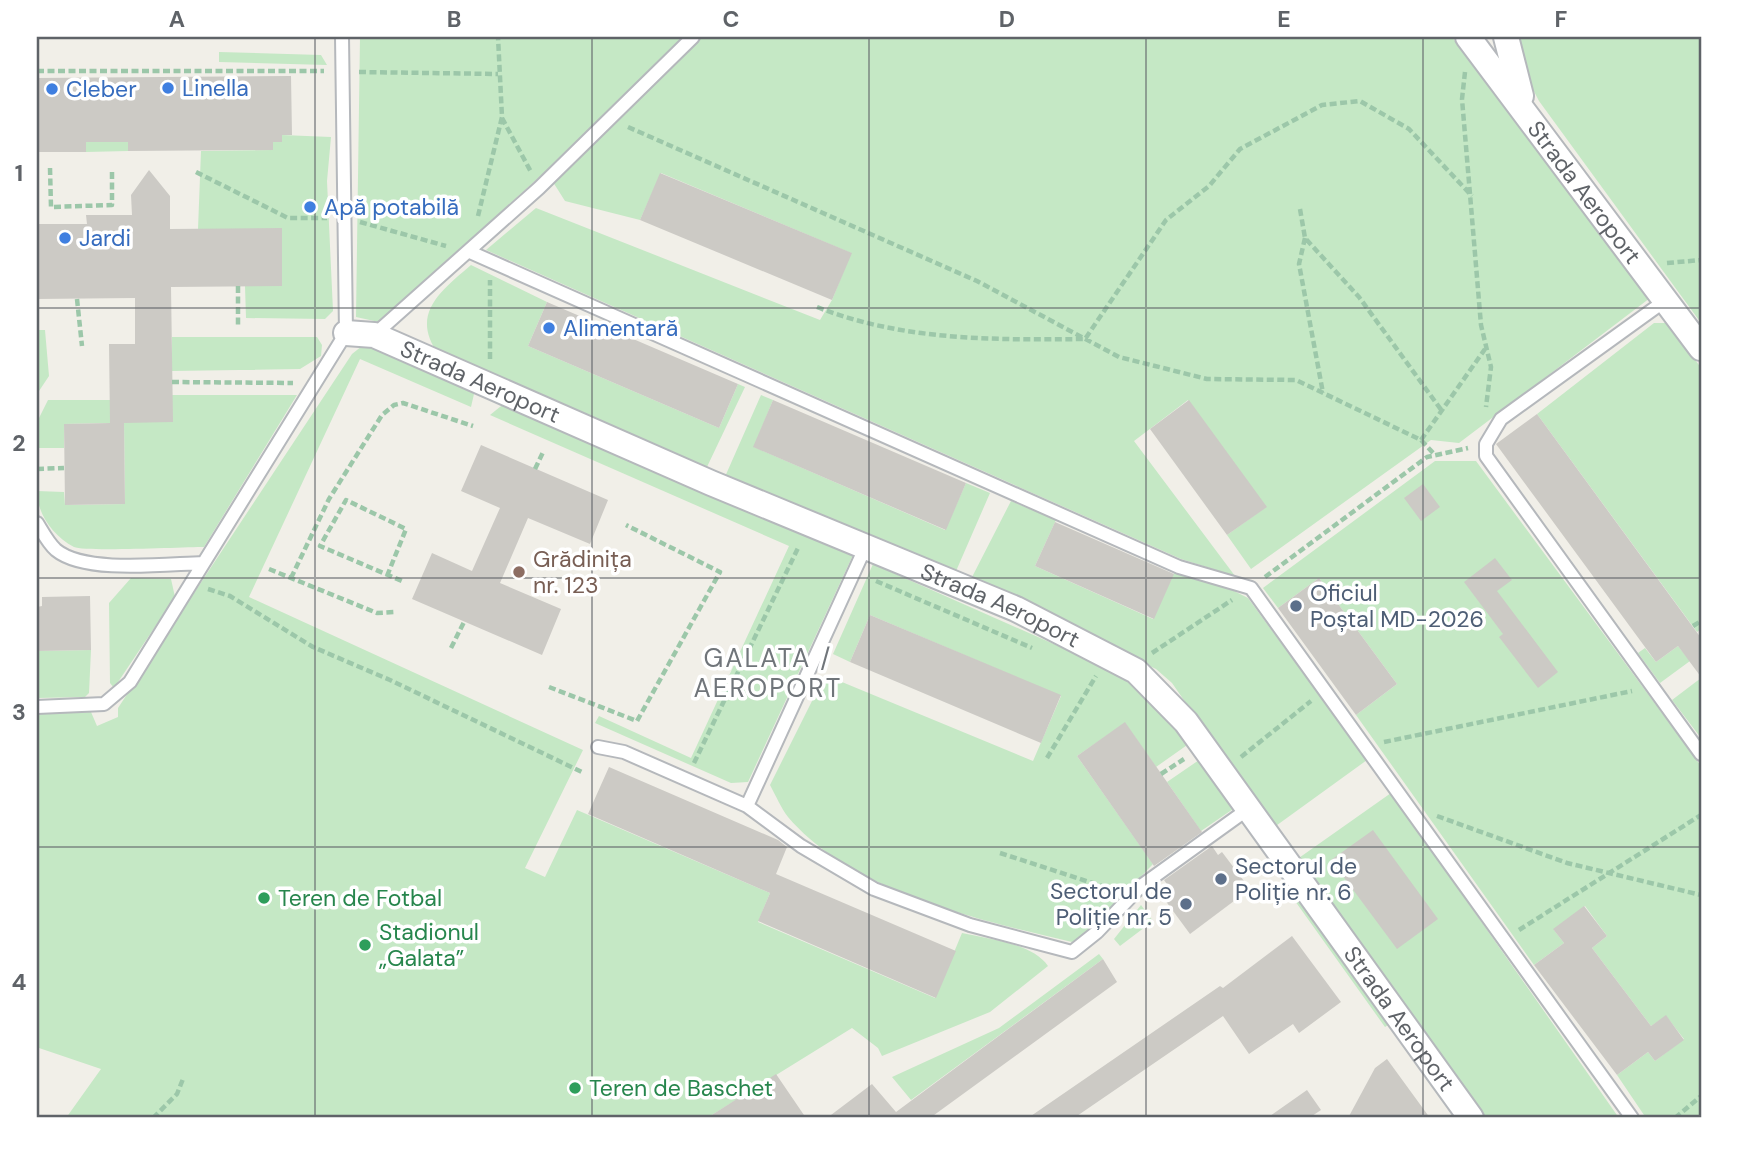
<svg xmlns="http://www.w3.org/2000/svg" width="1738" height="1155" font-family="'DM Sans',sans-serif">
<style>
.green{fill:#c5e8c5}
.building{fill:#cccac5}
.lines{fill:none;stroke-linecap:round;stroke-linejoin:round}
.service-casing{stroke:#b5b8bc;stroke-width:16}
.minor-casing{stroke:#b5b8bc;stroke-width:28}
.path{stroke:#9cc7a9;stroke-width:4.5;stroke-dasharray:7 3.5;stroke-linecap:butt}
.service{stroke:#fff;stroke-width:12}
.minor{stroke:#fff;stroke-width:24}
.grid{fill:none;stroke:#5f6368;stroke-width:2;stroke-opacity:0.55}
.shop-dot{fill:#3f7fe0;stroke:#fff;stroke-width:2.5}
.education-dot{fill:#8d6e63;stroke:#fff;stroke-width:2.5}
.service-dot{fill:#5c6f8a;stroke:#fff;stroke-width:2.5}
.leisure-dot{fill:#2e9e5b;stroke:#fff;stroke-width:2.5}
.labels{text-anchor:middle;stroke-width:7;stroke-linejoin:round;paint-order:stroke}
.shop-label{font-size:23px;fill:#366cbe;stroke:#fff;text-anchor:start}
.street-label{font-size:23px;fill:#5f6368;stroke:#fff}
.education-label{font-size:23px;fill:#785e54;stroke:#fff;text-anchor:start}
.service-label{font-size:23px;fill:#4e5e75;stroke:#fff;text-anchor:start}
.leisure-label{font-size:23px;fill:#27864d;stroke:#fff;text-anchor:start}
.quarter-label{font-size:26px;letter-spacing:2px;fill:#70757a;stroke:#fff}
.neatline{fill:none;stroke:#5f6368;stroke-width:2.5}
.grid-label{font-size:23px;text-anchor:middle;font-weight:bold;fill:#5f6368}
</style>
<rect width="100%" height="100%" fill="#f1efe8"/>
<path class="green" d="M360 37H1452L1650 298 1459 443 1431 440 1251 569 1227 535 1266 507 1188 400 1134 441 1235 576 1181 559 486 250 536 208 820 320 832 300 851 253 661 173 640 220 565 201 546 171 379 322 356 317Z
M1518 37H1701V323L1539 101 1523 70Z
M219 52 321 55 327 65 219 62Z
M282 135 331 137 327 181 333 311 325 319 246 318 245 286 198 229 201 151 272 150 273 142H282Z
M86 142H128V151L86 152Z
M471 265 547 302 528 346 719 428 738 384 745 387 706 469 439 355C409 314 441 291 471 265Z
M1654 323H1669L1701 368V629L1697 632 1537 414Z
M37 330H45L49 376 37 394Z
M172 337H317L322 345 321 356 300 369 172 371Z
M362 346 371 347 471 389 474 394 471 407 360 359 249 597 583 750 525 868 545 877 577 810 770 893 758 922 935 998 962 933C988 939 1032 943 1048 966L990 1012 882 1056 878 1048 852 1028 707 1118H66L101 1069 39 1048 37 1042V714L91 712 97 726 118 717V708L352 354Z
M172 395H297L204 547C184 547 85 552 74 547 53 536 37 514 37 491L64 492 65 505 125 504 124 423Z
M761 395 773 400 754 447 945 530 966 483 990 493 953 578 724 479Z
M48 400H110V423L64 424V448H37V422Z
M506 402 853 555 748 782 731 783 595 723 599 716 691 758 789 546 490 415Z
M1435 461H1476L1701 766V1118H1646L1617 1075 1648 1052 1655 1061 1684 1039 1666 1016 1651 1026 1592 948 1607 936 1585 906 1554 930 1564 943 1534 965 1356 715 1397 684 1319 578 1278 608 1263 588Z
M1011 501 1056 520 1035 566 1153 619 1174 573 1224 586 1248 598 1367 760 1273 828 1172 683 1156 669 970 581Z
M873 564 1126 676 1190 743 1156 767 1125 723 1077 756 1153 864 1084 936 1072 942C980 920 852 892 788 817 781 808 776 796 770 785L825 675 1033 761 1061 696 870 615 850 662 833 654Z
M131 578 171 579 175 597 114 688 110 683 109 603Z
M1678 646 1690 661 1660 683 1638 653 1645 648 1656 662Z
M91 650 89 693 85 697 37 698V651Z
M1701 678V738L1672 700Z
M1202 758 1236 807 1201 831 1167 782Z
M1391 793 1619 1118H1483L1296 860Z
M1298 887 1394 1021 1385 1027 1290 894Z
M1141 905 1153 921 1120 946 1114 939Z
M1099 954 1103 959 911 1100 892 1077 999 1028Z"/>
<path class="building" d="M291 76 292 135H282V142H273V150L128 151V142H86V152H37V78Z
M149 170 170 196V229L282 228V286L171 287 173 422 124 423 125 504 65 505 64 424 110 423 109 344H135V298L37 299V224H87L86 215H132L131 195Z
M660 173 852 253 832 300 640 220Z
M547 302 738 384 719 428 528 346Z
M773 400 966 483 946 530 753 447Z
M1189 400 1267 507 1227 535 1150 429Z
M1537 414 1701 638V677L1678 646 1656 662 1496 444Z
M481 445 608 500 590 544 528 518 500 583 561 609 542 655 412 599 432 553 472 571 500 508 461 491Z
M1423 484 1440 507 1421 521 1404 498Z
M1055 522 1174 574 1154 619 1035 566Z
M1495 558 1512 580 1497 591 1558 672 1538 688 1499 637 1503 634 1464 582Z
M1319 578 1397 684 1356 715 1278 608Z
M90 596 91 650 37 651V607L42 606V597Z
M870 615 1061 695 1041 743 850 662Z
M1125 722 1202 832 1154 866 1077 756Z
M609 767 778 840 787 847 776 874 956 951 936 998 758 921 770 893 588 814Z
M1373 830 1438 919 1397 949 1331 860Z
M1212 846 1218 855 1222 852 1250 889 1190 934 1162 896 1171 890 1164 880Z
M1584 906 1607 936 1592 948 1651 1026 1666 1015 1684 1040 1655 1061 1648 1052 1617 1075 1534 965 1564 943 1553 929Z
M1292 936 1341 1002 1299 1033 1293 1024 1249 1054 1223 1016 1074 1118H1028L1220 986 1223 988Z
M1103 959 1117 982 930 1118H827L872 1084 896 1112Z
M1387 1059 1430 1118H1348L1375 1068Z
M776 1074 806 1118H707Z
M1307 1090 1321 1110 1309 1118H1267Z"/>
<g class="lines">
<g class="service-casing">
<path id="service" d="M470 252 1179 567 1251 588 1632 1118
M1666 300 1501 419 1486 444V456L1701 754
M374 335 539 188 693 37
M37 523C42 531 48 543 56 550 85 574 166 564 203 563
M37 707 104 704 130 682 346 333 342 37
M598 747 624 752 747 806 801 846 874 889 970 925 1072 952 1097 932 1141 886 1248 809
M747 806 865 548"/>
</g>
<g class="minor-casing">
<g id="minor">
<path id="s1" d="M1468 37 1701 348"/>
<path d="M1506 37 1521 96"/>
<path id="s2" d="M346 333 374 335 711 483 1016 609 1136 671 1186 722 1471 1118"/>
</g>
</g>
<path class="path" d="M37 71H324
M359 72 498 74
M1465 72 1462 99 1481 325 1491 367 1486 407
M502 118 531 172
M628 127 977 281 1119 357 1207 379 1296 380 1421 440 1435 455
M50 168 51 207 112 205V171
M196 172 288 218H327
M1300 209 1305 238 1359 297 1442 411
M478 216 502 117 498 37
M360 222 446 246
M1305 238 1299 264 1323 393
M1667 263 1701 260
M238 286V328
M77 299 82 346
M817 307C903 341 995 340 1085 339L1166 220 1209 186 1240 149 1322 105 1360 101 1409 129 1472 196
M490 359V280
M172 382 293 383
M1421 440 1485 349
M37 469 64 468
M535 469 544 450
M269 569 377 613 394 612
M387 576 406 529 346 500 320 546 402 581
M1265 577 1427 457 1468 448
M291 578 329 499 382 415 394 405 403 403 473 426
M876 581 1032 648
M208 589 230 596 313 647 390 680 584 773
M1693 626 1701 621
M451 648 464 622
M1152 653 1232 600
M549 687 637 721 720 572 626 525
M1384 742 1632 691
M1241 757 1311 701
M1047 758 1096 676
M694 763 799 546
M1161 774 1184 759
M1437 816 1567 863 1701 895
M1000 853 1114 890
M1519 930 1701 815
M153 1118 177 1094 183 1079
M1675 1118 1701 1096"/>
<use href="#service" class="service"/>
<use href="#minor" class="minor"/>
</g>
<path class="grid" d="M315 37V1118M592 37V1118M869 37V1118M1146 37V1118M1423 37V1118M37 308H1701M37 578H1701M37 847H1701"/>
<g class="shop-dot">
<circle cx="168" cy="88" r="7"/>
<circle cx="52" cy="89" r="7"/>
<circle cx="310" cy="207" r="7"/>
<circle cx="65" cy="238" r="7"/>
<circle cx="549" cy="328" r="7"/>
</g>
<circle class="education-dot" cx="519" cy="572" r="7"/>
<g class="service-dot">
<circle cx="1296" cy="606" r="7"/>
<circle cx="1221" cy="879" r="7"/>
<circle cx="1186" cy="904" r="7"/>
</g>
<g class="leisure-dot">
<circle cx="264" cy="898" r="7"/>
<circle cx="365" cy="945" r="7"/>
<circle cx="575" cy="1088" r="7"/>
</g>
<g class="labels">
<g class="shop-label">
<text x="182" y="96">Linella</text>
<text x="66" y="97">Cleber</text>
<text x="324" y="215">Apă potabilă</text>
<text x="79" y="246">Jardi</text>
<text x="563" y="336">Alimentară</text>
</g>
<g class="street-label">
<text dy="8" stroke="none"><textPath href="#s1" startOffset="194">Strada Aeroport</textPath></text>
<text dy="8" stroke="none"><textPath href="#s2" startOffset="144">Strada Aeroport</textPath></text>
<text dy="8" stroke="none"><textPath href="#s2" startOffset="710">Strada Aeroport</textPath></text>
<text dy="8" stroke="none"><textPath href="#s2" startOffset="1298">Strada Aeroport</textPath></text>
</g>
<g class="education-label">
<text x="533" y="567">Grădinița<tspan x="533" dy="26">nr. 123</tspan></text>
</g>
<g class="service-label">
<text x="1310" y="601">Oficiul<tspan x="1310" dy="26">Poștal MD-2026</tspan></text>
<text x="1235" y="874">Sectorul de<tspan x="1235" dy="26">Poliție nr. 6</tspan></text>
<text x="1172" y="899" text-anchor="end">Sectorul de<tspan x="1172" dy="26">Poliție nr. 5</tspan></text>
</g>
<g class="leisure-label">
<text x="278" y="906">Teren de Fotbal</text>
<text x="379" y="940">Stadionul<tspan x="379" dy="26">„Galata”</tspan></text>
<text x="589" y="1096">Teren de Baschet</text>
</g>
<g class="quarter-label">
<text x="768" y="667">GALATA /<tspan x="768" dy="30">AEROPORT</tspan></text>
</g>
</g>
<rect width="1738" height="1155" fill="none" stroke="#ffffff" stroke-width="77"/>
<rect x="38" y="38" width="1662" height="1078" class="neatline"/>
<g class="grid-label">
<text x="177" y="27">A</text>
<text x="454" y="27">B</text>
<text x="731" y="27">C</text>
<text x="1007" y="27">D</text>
<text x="1284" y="27">E</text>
<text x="1561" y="27">F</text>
<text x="19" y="181">1</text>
<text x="19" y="451">2</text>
<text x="19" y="720">3</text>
<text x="19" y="990">4</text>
</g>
</svg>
